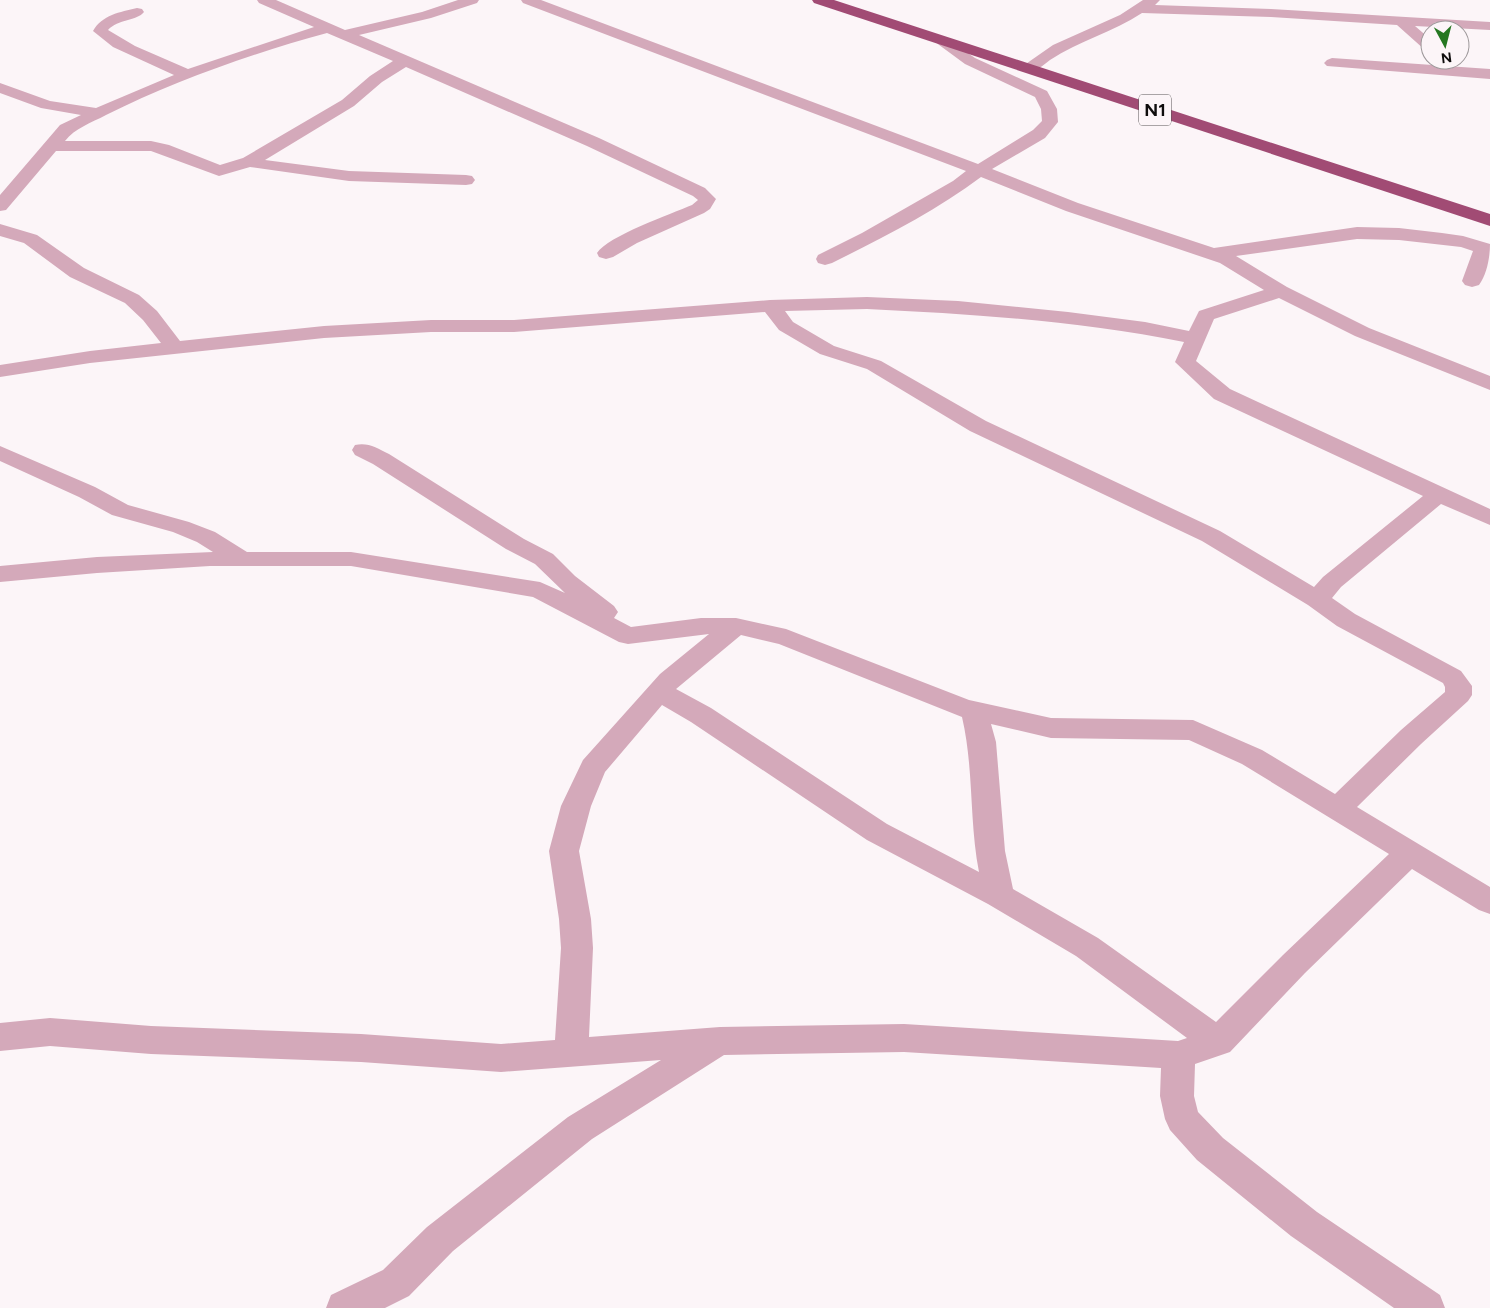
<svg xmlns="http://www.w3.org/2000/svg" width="1490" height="1308" font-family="Figtree,sans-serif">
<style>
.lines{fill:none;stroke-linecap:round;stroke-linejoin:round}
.street{fill:#d4a9ba;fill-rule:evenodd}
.highway{fill:#a14b74;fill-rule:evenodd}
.labels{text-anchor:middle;stroke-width:5;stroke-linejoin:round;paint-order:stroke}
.shield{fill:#fcf5f8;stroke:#565354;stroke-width:1}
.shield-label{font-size:18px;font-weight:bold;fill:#0f0d0d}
</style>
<rect width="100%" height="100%" fill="#fcf5f8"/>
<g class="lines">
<path class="street" d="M257 0H276L345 30 422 12 458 0H479L477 3 431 18 359 35 599 138 705 188 716 199 710 209 704 213 637 243 613 257 606 259 599 257 597 253C608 236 671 214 692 205L698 200 693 196 587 146 406 67 382 82 354 106 265 160 349 171 466 175 472 176 475 180 472 184 466 185 349 181 250 167 219 176 151 151H56L6 210 0 211V195L60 125 81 115 41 108 0 93V83L50 101 96 108 174 75 113 47 93 31C102 15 120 12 137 8L142 9 144 12C137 21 118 19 108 30L135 46 188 69 314 27 259 3ZM327 33 393 61 370 76 342 100 243 158 220 165 169 145 151 141H65C75 128 91 123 106 115 174 81 253 53 327 33Z
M521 0H541L978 164 1033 130 1042 121 1041 109 1035 97 965 64 931 39 933 36H943L975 58 1047 91 1057 109 1058 122 1045 138 992 169 1078 203 1214 248 1357 227 1399 228 1442 233 1463 236 1490 244C1490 257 1487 274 1479 285L1472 287 1465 285 1462 281 1473 251 1461 247 1399 240 1357 239 1236 256 1287 287 1369 328 1490 376V390L1355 336 1279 298 1214 319 1196 361 1230 389 1490 509V525L1441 504 1341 587 1332 598 1355 614 1461 671 1472 686V695L1468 701 1421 744 1357 807 1490 887V914L1479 910 1412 869 1305 973 1230 1052 1195 1064 1194 1096 1198 1112 1223 1138 1317 1212 1440 1295 1445 1308H1394L1291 1236 1197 1160 1170 1130 1165 1119 1160 1096 1161 1068 904 1052 724 1055 592 1139 453 1251 409 1296 385 1308H326L331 1295 383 1270 427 1227 568 1117 661 1060 501 1072 361 1062 151 1054 50 1046 0 1051V1023L50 1018 151 1026 361 1034 501 1044 555 1040 561 948 559 919 549 851 561 806 583 760 660 674 709 634 628 644 619 642 533 597 351 566H210L97 573 0 582V566L97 557 213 552 197 542 173 532 112 515 79 497 0 461V446L95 487 128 505 189 522 215 532 247 552H351L540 582 565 593 535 564 506 549 373 464 355 455 352 450 355 445C368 442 377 448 389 454L524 539 553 554 575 576 614 606 618 612 614 618 631 627 701 618H736L786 629 969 700 1051 718 1193 720 1262 750 1335 794 1401 730 1445 692V687L1443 683 1337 626 1308 605 1202 541 970 431 867 369 820 354 779 330 765 312 514 332H431L324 338 90 363 0 377V365L90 351 161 343 143 320 125 303 70 277 24 243 0 236V224L37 235 84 268 139 295 157 311 180 341 324 326 431 320H514L770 300 867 297 958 301 1068 312 1145 322 1189 331 1199 311 1264 290 1220 263 1066 211 981 177C936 211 882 238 832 263L825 265 818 263 816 259 818 255 862 233 953 181 966 171 523 3ZM867 309C973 314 1080 321 1184 342L1175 362 1214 399 1423 496 1323 577 1314 587 1220 531 986 421 881 361 834 346 793 322 785 311ZM741 635 779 644 962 717C974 768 969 821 979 872L887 824 711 708 676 689ZM662 705 691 722 867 840 988 904 1076 956 1187 1038 1178 1041 904 1024 720 1027 589 1037 593 948 591 919 579 851 591 806 605 772ZM991 724 1051 738 1189 740 1242 764 1389 854 1283 955 1216 1022 1098 938 1013 889 1005 851 996 742Z
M1143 0H1160L1155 5 1271 9 1490 22V30L1415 26 1430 39V52L1425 50 1397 25 1271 17 1142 13C1113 32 1079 41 1050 60 1042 66 1034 74 1023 71L1020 68 1053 45 1120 15Z
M1332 58 1490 69V79L1327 66 1324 63 1327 60Z"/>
<path class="highway" d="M812 0H834L1490 214V226L814 3Z"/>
</g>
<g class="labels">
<rect class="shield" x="1139" y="94.5" width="32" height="31" rx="4"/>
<g class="shield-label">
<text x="1155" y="116">N1</text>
</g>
</g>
<g transform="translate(1445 45) rotate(173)"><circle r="24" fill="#fcf5f8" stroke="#9d989a"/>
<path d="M0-4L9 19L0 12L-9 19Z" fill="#257721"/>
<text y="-8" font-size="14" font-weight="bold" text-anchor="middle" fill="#0f0d0d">N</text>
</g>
</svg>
